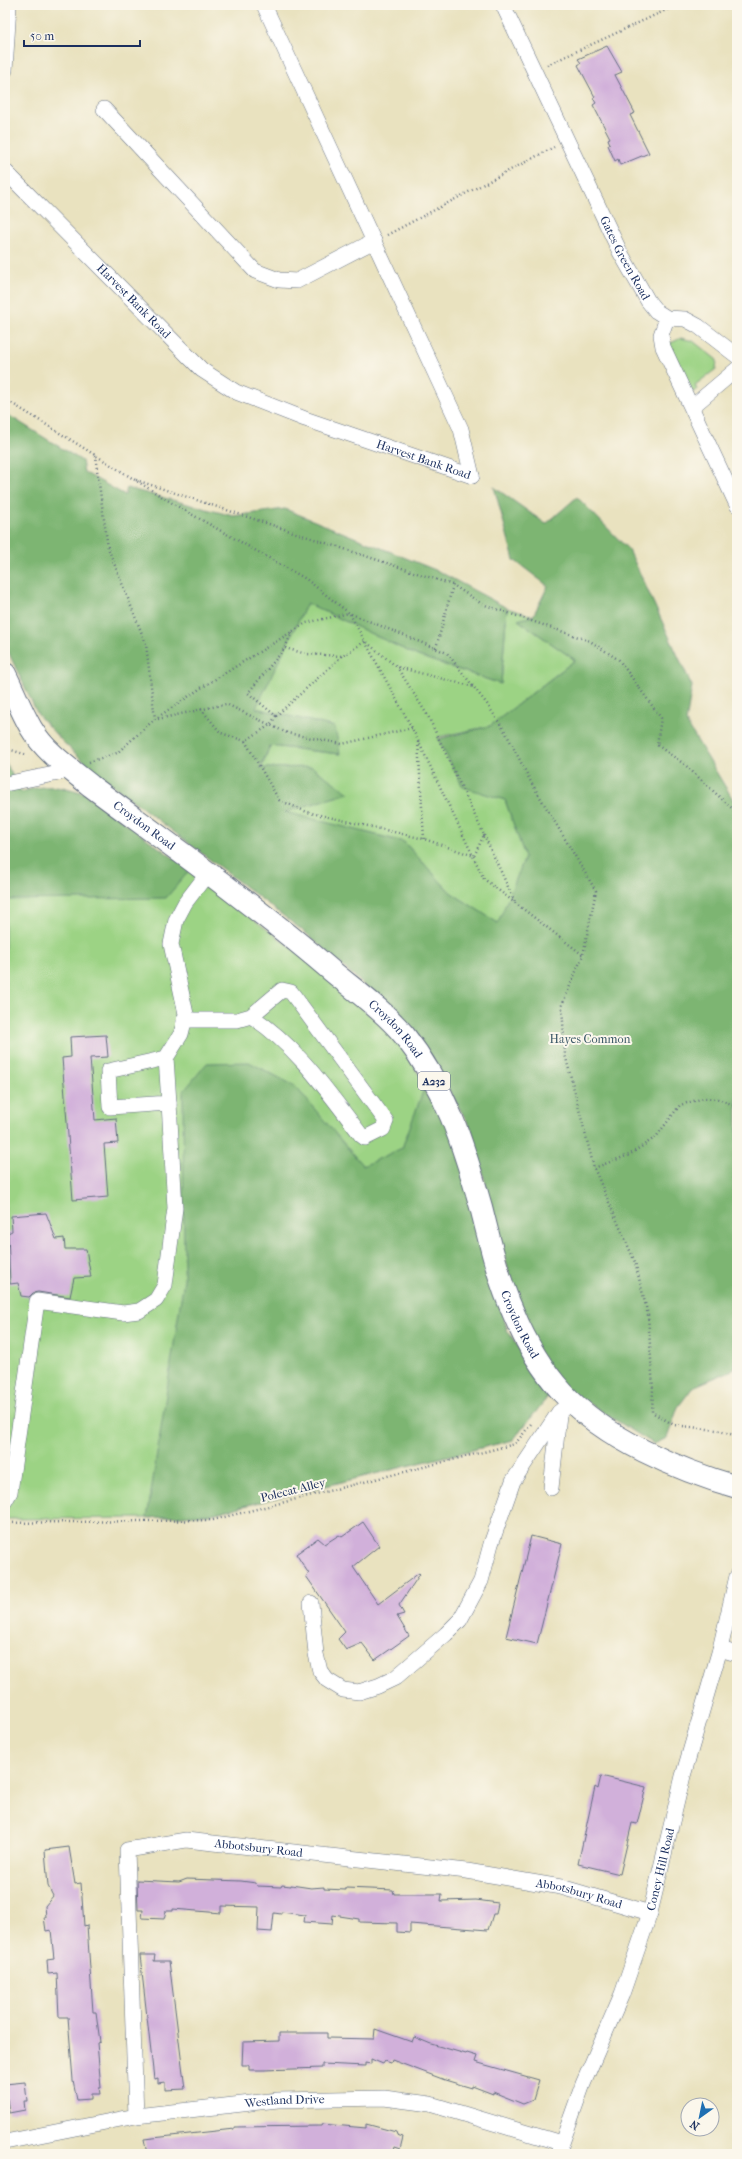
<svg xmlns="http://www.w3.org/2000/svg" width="742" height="2159" font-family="'IM FELL French Canon',serif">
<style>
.green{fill:#9cd384;stroke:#5c8171}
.forest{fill:#7db572;stroke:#4c7268}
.building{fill:#d1b0da}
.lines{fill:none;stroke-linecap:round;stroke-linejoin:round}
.minor-casing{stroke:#636e80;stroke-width:16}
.highway-casing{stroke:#636e80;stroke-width:24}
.path{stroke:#636e80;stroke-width:2.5;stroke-dasharray:1 3;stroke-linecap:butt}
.minor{stroke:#fff;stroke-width:15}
.highway{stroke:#fff;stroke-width:22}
.labels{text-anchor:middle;stroke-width:4;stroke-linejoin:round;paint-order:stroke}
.shield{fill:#fbf7ec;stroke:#5e6b89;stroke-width:1}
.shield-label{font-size:11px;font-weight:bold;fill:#1b2f5e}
.street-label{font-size:12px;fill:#1b2f5e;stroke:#fbf7ec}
.park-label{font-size:12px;fill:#3b5868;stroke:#fbf7ec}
</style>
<rect width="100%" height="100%" fill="#fbf7ec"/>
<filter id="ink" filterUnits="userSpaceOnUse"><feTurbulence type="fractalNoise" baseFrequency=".025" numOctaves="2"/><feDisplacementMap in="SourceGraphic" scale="8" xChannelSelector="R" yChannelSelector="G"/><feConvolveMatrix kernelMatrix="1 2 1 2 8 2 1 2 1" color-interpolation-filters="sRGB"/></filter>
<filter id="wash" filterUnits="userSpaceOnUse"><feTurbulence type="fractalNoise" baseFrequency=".012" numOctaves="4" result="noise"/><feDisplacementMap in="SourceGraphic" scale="16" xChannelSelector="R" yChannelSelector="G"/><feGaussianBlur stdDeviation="0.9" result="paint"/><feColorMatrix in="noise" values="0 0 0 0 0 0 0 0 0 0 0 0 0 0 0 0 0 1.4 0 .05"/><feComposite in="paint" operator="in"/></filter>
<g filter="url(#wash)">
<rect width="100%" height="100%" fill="#e9e2bf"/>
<path class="green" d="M681 338 693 341 717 360 716 369 695 385 697 390 693 392 688 388 685 375 666 341 671 343Z
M307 603 418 656 501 684 507 608 533 616 518 620 575 660 490 726 438 737 463 786 505 800 526 857 499 924 450 892 404 842 284 812 348 793 261 769 270 746 339 754 255 708Z
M63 787 84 793 296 951 399 1040 453 1134 507 1330 550 1394 513 1440 211 1514 147 1518 5 1519V852Z"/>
<path class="forest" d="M5 413 82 461 84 472 125 495 127 488 233 516 285 509 438 571 507 608 501 684 418 656 307 603 256 708 335 727 340 754 270 746 260 768 312 767 349 793 285 812 404 842 450 892 498 923 525 857 505 800 463 787 438 739 490 726 575 660 518 620 533 616 548 586 514 560 494 487 546 524 577 497 629 550 692 686 686 722 737 806V1343L735 1369 693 1387 678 1407 667 1438 654 1444 559 1385 522 1322 471 1128 412 1028 307 934 93 770 63 742 38 715 5 645Z
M5 761 21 792C44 784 60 786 84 793L190 870 166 898 5 900Z
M249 1062 295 1086 363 1166 402 1148 425 1086 453 1134 507 1330 550 1394 513 1440 211 1514 147 1518 184 1279 183 1092 207 1063Z"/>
<g id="blocks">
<path class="building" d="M607 46 622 72 615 75 635 113 630 115 649 153 620 165 618 159 615 161 608 145 610 144 608 139 610 138 593 105 596 103 593 98 595 97 578 65 581 63 578 59Z
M106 1035 108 1057 90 1058 95 1120 116 1118 118 1143 104 1144 108 1197 73 1200 62 1058 71 1057 70 1037Z
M46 1213 56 1239 64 1238 65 1249H86L91 1277 74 1278 70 1297 38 1292 33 1293 29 1297 21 1296 18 1283 10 1284 8 1233 12 1231 11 1216Z
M363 1522 379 1546 353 1567 378 1604 419 1573 420 1574 399 1605 404 1614 397 1616 409 1636 375 1660 362 1643 346 1650 338 1639 345 1632 306 1576 309 1574 296 1554 318 1538 325 1544 339 1535 342 1537Z
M531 1536 562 1544 537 1644 506 1637Z
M601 1776 646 1787 637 1824 632 1823 620 1874 578 1864 595 1787 598 1789Z
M69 1847 75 1884 81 1883 84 1926 87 1925 93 2012H96L100 2042 97 2043 101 2088H99L100 2094H91V2099L77 2100 73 2080 68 2017H59L57 1973 48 1974 47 1960 54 1959 51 1930 46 1931 44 1917H46L45 1906 53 1896 48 1886 45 1850Z
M187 1879 241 1881 256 1883 257 1886 281 1887 282 1885 291 1886V1885L311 1888 324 1887V1889L346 1890V1888L393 1890 394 1894H442L441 1901 476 1900 498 1903 496 1914H493L488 1930 410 1924V1933L397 1932V1923L359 1922V1919L333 1915 332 1924 304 1922 305 1915 281 1912V1914L274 1913 272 1932 258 1931 259 1907 221 1906V1913L173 1909V1911H166L164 1919 142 1918 143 1910H138L137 1880 179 1882Z
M140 1955H155L154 1961H169L185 2089 165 2090V2082L158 2083V2078L154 2079Z
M375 2029 412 2042 414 2037 431 2044 466 2054 467 2053 477 2056 475 2062 539 2080 533 2100 523 2104 493 2092V2094L472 2086V2088L445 2080 392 2060 391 2063 385 2061 383 2064 371 2059V2064L365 2063V2066L322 2064V2068L264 2070H249V2065H242L243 2042 279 2041V2033H327V2038L374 2039Z
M25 2082 27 2101H24L25 2110 9 2113 5 2084Z
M322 2124 366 2128V2124L396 2132 397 2135 403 2137 400 2149 394 2147 392 2154H147L144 2139 234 2129V2127L321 2126Z"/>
</g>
</g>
<g filter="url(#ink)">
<use href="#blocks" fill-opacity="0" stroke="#636e80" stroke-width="1"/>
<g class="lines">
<g class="minor-casing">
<g id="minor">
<path d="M264 5 461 429 472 476"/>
<path id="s1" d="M503 5 620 252 648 301 656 311 667 318 685 319 698 326 737 356"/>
<path d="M5 70 9 5"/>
<path d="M104 109 255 271 279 280 297 281 374 241"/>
<path id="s2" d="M5 171 202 370 236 392 305 419 472 476"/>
<path d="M667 318 661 335 663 347 737 505"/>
<path d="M692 407 737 369"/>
<path d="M5 784 59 773 68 768"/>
<path d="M184 1020H237L251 1016 282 990 291 992 386 1121 383 1129 365 1138 361 1135C328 1092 297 1046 251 1016"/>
<path d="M166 1058 169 1103 110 1107 108 1071 166 1058 181 1034 186 1014 171 944 176 920 185 903 208 873"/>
<path d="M551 1488 559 1415"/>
<path d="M5 1501 10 1492 37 1301 123 1313 139 1311 156 1300 165 1285 175 1208 169 1103"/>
<path d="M311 1603 316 1654 320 1671 327 1680 343 1690 359 1692 378 1686 395 1678 446 1634 460 1620 481 1581 491 1544 513 1481 559 1412 572 1402"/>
<path d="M720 1649 737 1654"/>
<path id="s3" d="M136 2116 127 1850 186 1840 467 1871 561 1887 650 1913"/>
<path id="s4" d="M5 2142 136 2116 278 2100 384 2098 430 2104 561 2143"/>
<path id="s5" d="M558 2154 583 2084 622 1994 650 1913 683 1776 720 1649 737 1576"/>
</g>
</g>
<g class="highway-casing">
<g id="highway">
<path id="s6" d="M5 674C14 692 21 711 31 728 45 752 70 769 91 786 173 847 256 906 333 972 357 992 384 1011 404 1035 446 1088 463 1144 481 1207 490 1242 498 1279 513 1312 525 1341 542 1370 563 1393 605 1439 678 1470 737 1487"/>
</g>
</g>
<path class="path" d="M547 65 677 5
M387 235 554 147
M5 399 177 506 306 579 349 613 447 653 487 704 506 733 531 782 596 891 583 955 562 1005 565 1054 594 1168 635 1262 648 1315 653 1389 652 1412 674 1425 716 1430 737 1436
M95 455 108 548 146 644 155 719
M136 480 453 585
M350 614 412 728 484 879 583 955
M5 646 10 657
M285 648 306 654 343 656 365 641 397 667 474 687
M436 648 453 585 482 604 590 641 619 660 661 718 657 745 684 764 737 813
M201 709 221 733 245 741 270 725 276 716 248 693 285 648 292 632
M276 716 342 656
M158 719 226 704 287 733 342 744 412 728
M245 741 279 800 307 812 424 839 474 856 484 835 428 716 397 667
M418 742 424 839
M5 748 27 755
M89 762 117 753 155 719 201 688 306 623 349 613
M484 835 515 902
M594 1168 629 1155 656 1137 680 1105 704 1098 718 1099 737 1106
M5 1523 213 1520 515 1444 531 1424"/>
<use href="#minor" class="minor"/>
<use href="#highway" class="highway"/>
</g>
</g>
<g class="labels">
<rect class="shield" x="418" y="1072" width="32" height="18" rx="3"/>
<g class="shield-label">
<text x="434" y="1085">A232</text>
</g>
<g class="street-label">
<text dy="4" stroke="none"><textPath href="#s1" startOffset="281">Gates Green Road</textPath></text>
<text dy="4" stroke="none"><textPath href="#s2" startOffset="183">Harvest Bank Road</textPath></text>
<text dy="4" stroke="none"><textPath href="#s2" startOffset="520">Harvest Bank Road</textPath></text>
<text dy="4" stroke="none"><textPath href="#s6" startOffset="210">Croydon Road</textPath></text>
<text dy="4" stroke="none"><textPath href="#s6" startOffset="534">Croydon Road</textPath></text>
<text dy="4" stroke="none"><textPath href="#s6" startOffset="858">Croydon Road</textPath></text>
<text transform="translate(293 1490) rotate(-14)" y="4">Polecat Alley</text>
<text dy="4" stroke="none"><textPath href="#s3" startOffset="399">Abbotsbury Road</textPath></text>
<text dy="4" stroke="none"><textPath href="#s5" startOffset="303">Coney Hill Road</textPath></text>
<text dy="4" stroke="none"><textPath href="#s3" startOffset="723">Abbotsbury Road</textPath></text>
<text dy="4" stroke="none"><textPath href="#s4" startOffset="283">Westland Drive</textPath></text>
</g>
<g class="park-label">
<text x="590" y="1043">Hayes Common</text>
</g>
</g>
<rect width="742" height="2159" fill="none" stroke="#fbf7ec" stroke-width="20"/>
<g transform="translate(700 2117) rotate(213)"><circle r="19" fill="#fbf7ec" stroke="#a1a7b3"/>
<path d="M0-3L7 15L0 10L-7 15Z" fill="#1f6fb2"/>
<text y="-6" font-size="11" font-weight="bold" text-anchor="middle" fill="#1b2f5e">N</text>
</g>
<path d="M24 40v6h116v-6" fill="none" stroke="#1b2f5e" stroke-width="2"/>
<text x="30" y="40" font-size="12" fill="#1b2f5e" stroke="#fbf7ec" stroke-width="3" paint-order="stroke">50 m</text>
</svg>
